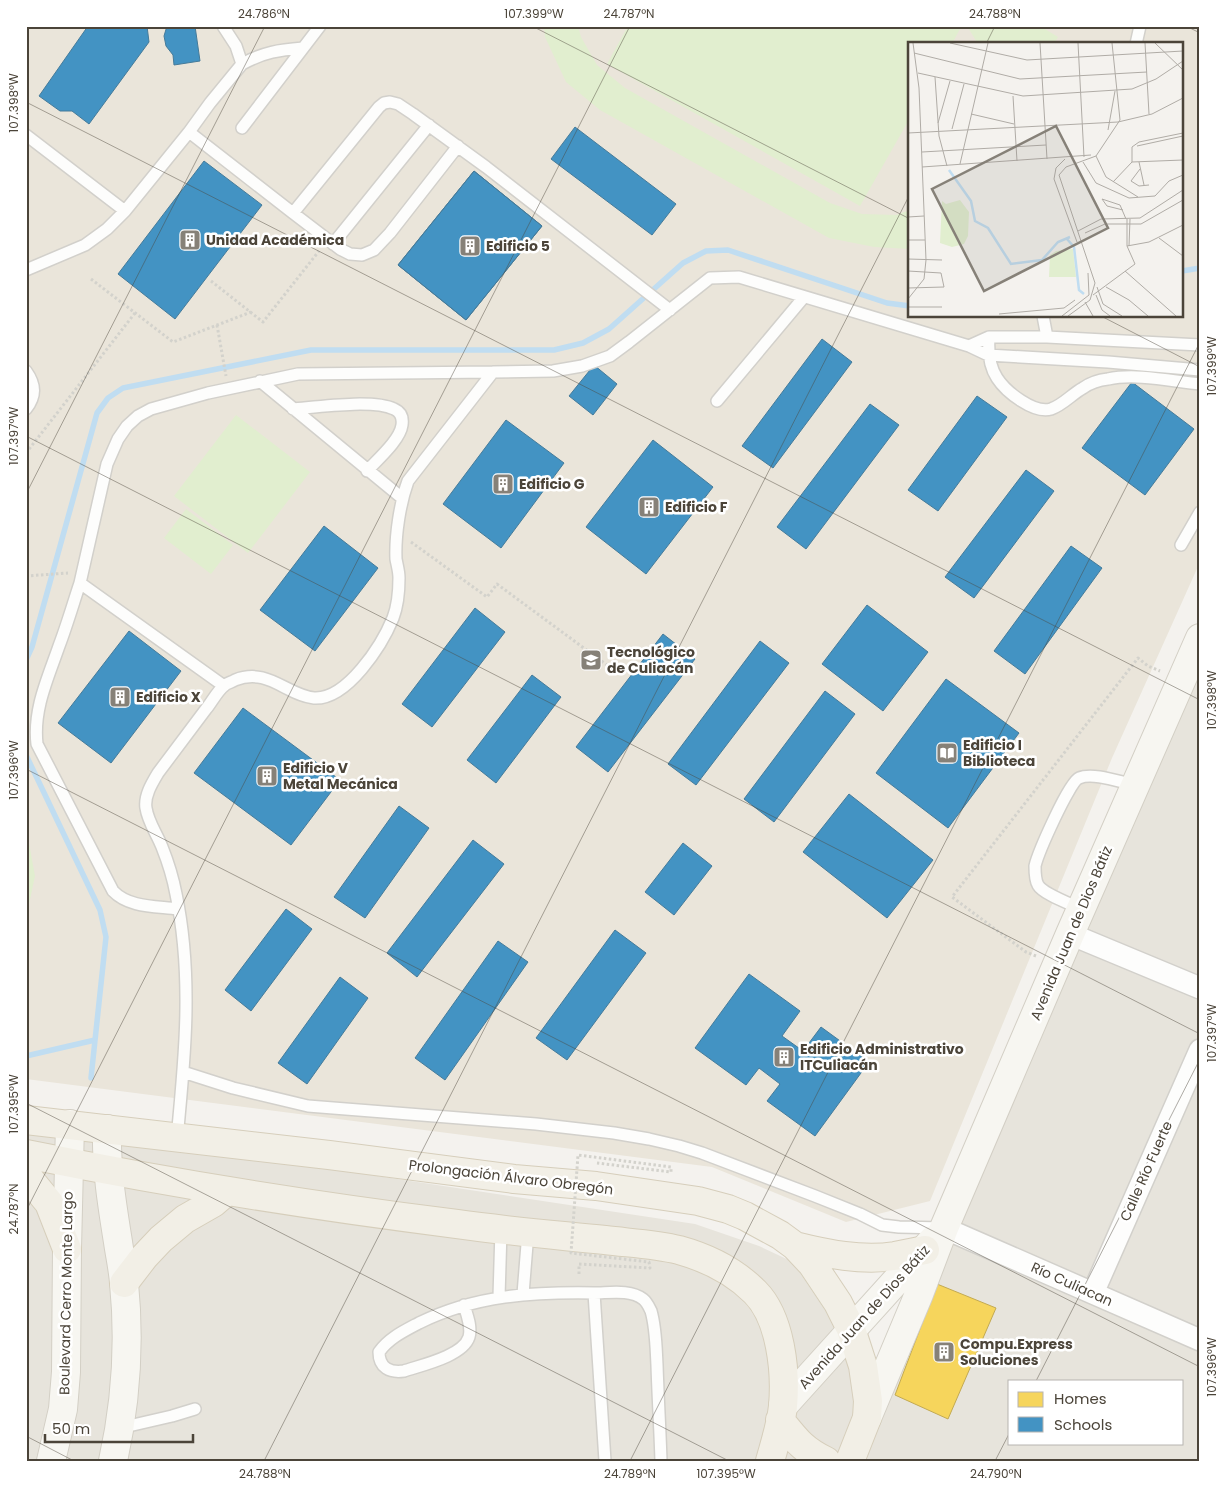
<svg xmlns="http://www.w3.org/2000/svg" width="1226" height="1487" font-family="Poppins,sans-serif">
<style>
.residential{fill:#e7e4dc;fill-rule:evenodd}
.education{fill:#eae5da;fill-rule:evenodd}
.pitch{fill:#e1eecf}
.homes{fill:#f6d55c;stroke:#c3aa52}
.schools{fill:#4393c3;stroke:#457b9a}
.lines{fill:none;stroke-linecap:round;stroke-linejoin:round}
.stream{stroke:#c0ddf1;stroke-width:5.5}
.lane-casing{stroke:#d2d0cb;stroke-width:14}
.street-casing{stroke:#d2d0cb;stroke-width:24}
.secondary-casing{stroke:#d3cfc5;stroke-width:30}
.primary-casing{stroke:#d6cebb;stroke-width:30}
.path{stroke:#d3d2cc;stroke-width:3;stroke-dasharray:2.5 2.5;stroke-linecap:butt}
.lane{stroke:#fdfdfc;stroke-width:11}
.street{stroke:#fdfdfc;stroke-width:21}
.secondary{stroke:#f7f6f1;stroke-width:28}
.primary{stroke:#f2efe6;stroke-width:28}
.path-bridge{stroke:#d3d2cc;stroke-width:3;stroke-dasharray:2.5 2.5;stroke-linecap:butt}
.ticks{fill:none;stroke:#4b4439;stroke-width:1;stroke-opacity:0.45}
.labels{text-anchor:middle;stroke-width:5;stroke-linejoin:round;paint-order:stroke}
.poi-label{font-size:14px;font-weight:bold;fill:#4b4439;stroke:#fff;text-anchor:start}
.street-label{font-size:14px;fill:#4b4439;stroke:#fff}
.inset-river{fill:none;stroke:#c0ddf1;stroke-width:2.5}
.inset-road{fill:none;stroke:#b0aca6;stroke-width:1}
.view{fill:#868178;fill-opacity:0.15;stroke:#868178;stroke-width:2.5}
.inset-edge{fill:none;stroke:#4b4439;stroke-width:2.5}
.neatline{fill:none;stroke:#4b4439;stroke-width:2}
.ticks-label{font-size:12px;text-anchor:middle;fill:#4b4439}
</style>
<rect width="100%" height="100%" fill="#f4f2ee"/>
<path class="residential" d="M1200 648V1461H26V1123L695 1224 759 1246 806 1268 835 1295 867 1416ZM1010 1381H1182V1443H1010Z"/>
<path class="education" d="M26 26H1200V562L1112 758 930 1201 846 1222 712 1167 26 1079ZM910 44H1182V316H910Z"/>
<path class="pitch" d="M544 26H578L581 37 597 65 625 88 830 203 862 214 896 215 910 210V249L874 247 829 238 600 110 566 82 545 37Z
M628 26H961V27L952 44H910V118L860 206 607 64Z
M967 26H1040L1058 37 1054 44H978Z
M236 415 310 472 248 553 174 496Z
M186 509 233 545 211 574 164 538Z
M26 827 35 876 26 918Z"/>
<path class="homes" d="M937 1284 996 1308 948 1419 895 1395Z"/>
<path class="schools" d="M88 26H147L149 42 89 124 72 111H60L39 96Z
M167 26H195L200 61 174 65 173 55 166 46 164 36Z
M575 127 676 204 652 235 551 159Z
M204 161 262 205 175 319 118 274Z
M474 171 542 226 466 320 398 265Z
M474 171 542 226 466 320 398 265Z
M822 339 852 362 773 468 742 446Z
M594 365 617 384 593 415 569 396Z
M1132 382 1194 429 1145 495 1082 448Z
M977 396 1007 417 938 511 908 490Z
M870 404 899 425 806 549 777 527Z
M506 420 564 463 501 548 443 504Z
M653 440 713 487 646 574 586 527Z
M1026 470 1054 491 974 598 945 577Z
M324 526 378 568 315 651 260 610Z
M1071 546 1102 568 1025 674 994 651Z
M867 605 928 652 883 711 822 664Z
M475 608 505 632 432 727 402 704Z
M129 631 181 671 111 763 58 723Z
M663 634 695 659 608 772 576 747Z
M760 641 789 663 696 785 668 764Z
M532 675 561 697 496 783 467 760Z
M946 679 1019 733 948 828 876 773Z
M825 691 855 714 774 822 744 799Z
M243 708 340 780 291 845 194 773Z
M849 794 933 860 887 918 803 852Z
M399 806 429 828 365 918 334 897Z
M473 840 504 864 417 977 387 953Z
M683 843 712 866 674 915 645 892Z
M286 909 312 929 251 1011 225 990Z
M615 930 646 953 567 1060 536 1038Z
M498 941 528 962 445 1080 415 1058Z
M749 974 800 1011 782 1036 803 1051 821 1027 869 1062 815 1136 767 1101 780 1084 759 1068 746 1085 695 1048Z
M340 977 368 998 307 1084 278 1063Z"/>
<g class="lines">
<path class="stream" d="M1182 271 1200 268
M26 660 32 647 97 413 108 398 123 388 311 350H554L583 343 609 329 683 263 706 251 728 250 887 303 910 306
M26 755 100 910 106 937 91 1078
M26 1056 95 1040"/>
<g class="lane-casing">
<path id="lane" d="M223 26 236 46 242 64 210 103 189 132 293 213 379 107 384 103 390 102 398 104 413 114 486 167 670 310
M1136 44 1140 26
M242 64C264 52 279 50 303 48
M242 128 320 26
M26 135 125 211
M293 213 340 249 350 254 362 255 374 250 390 233 458 146
M333 244 429 125
M26 270 85 245 107 229 125 211 189 132
M1043 316 1047 337
M989 337C988 351 989 366 997 378 1006 392 1034 414 1051 409 1063 405 1072 394 1083 388 1090 383 1099 380 1108 379 1136 373 1171 381 1200 384
M969 346 989 337H1047L1200 345
M26 371C36 385 36 396 26 409
M260 381 402 498
M717 401 804 297
M293 409C317 407 373 399 394 409 401 412 403 418 402 425 400 440 378 459 367 471
M1181 545 1200 512
M80 583C73 604 67 625 59 646 48 678 33 709 37 744L113 891C129 908 157 906 178 909
M224 686 80 583 107 464 118 439 127 426 138 416 151 409 208 393 298 374 493 372
M1081 909C1071 904 1043 894 1038 885 1035 880 1035 872 1035 866 1038 853 1069 782 1079 778 1093 772 1120 782 1135 785
M183 1072 233 1088 308 1106 536 1124 614 1133 649 1139 679 1146 702 1153 815 1196 860 1214 882 1225 899 1227 943 1228
M177 1138C185 1057 193 975 176 894 173 878 168 862 162 847 157 834 148 822 146 808 144 796 152 783 158 773 174 752 190 730 206 709 212 702 217 691 225 685 227 683 232 682 235 680 268 667 286 695 314 698 347 700 382 645 393 618 398 605 399 591 399 578 399 571 397 565 396 559 395 535 400 503 408 481L493 372 553 371 582 366 610 356 629 342 710 278 739 277 969 346 988 355 1108 362 1200 370
M594 1293C609 1293 630 1289 643 1299 647 1302 649 1307 651 1311 656 1328 656 1347 657 1365 658 1397 660 1429 661 1461
M523 1294 528 1232
M499 1297 501 1230
M464 1305C467 1315 472 1327 469 1337 463 1356 422 1365 404 1371 390 1373 379 1368 379 1352 389 1338 404 1331 419 1323 476 1295 532 1292 594 1293L605 1461
M120 1428 172 1416 195 1409"/>
</g>
<g class="street-casing">
<path id="street" d="M1070 934 1200 988
M944 1228 1200 1340
M1093 1293 1200 1050"/>
</g>
<g class="secondary-casing">
<path id="secondary" d="M107 1129C106 1167 112 1205 118 1242 120 1256 123 1269 124 1283 130 1343 126 1402 113 1461
M783 1406 933 1240
M867 1418 919 1294 944 1228 1070 934 1200 638
M51 1461 63 1409 66 1372 67 1249 70 1124"/>
</g>
<g class="primary-casing">
<path id="primary" d="M26 1120 329 1155 514 1179 596 1186 698 1201 728 1209 745 1216 780 1235 795 1246 812 1264 838 1303 851 1329 863 1366 868 1401 867 1418 850 1461
M26 1154C169 1183 313 1206 457 1224 506 1231 556 1235 605 1240 629 1243 655 1244 679 1250 708 1258 734 1271 755 1292 781 1318 786 1372 783 1406 781 1425 775 1443 770 1461
M26 1175 49 1203 67 1249
M795 1246C827 1254 861 1261 895 1256 905 1254 915 1252 925 1250
M124 1283 144 1257 161 1239 185 1219 213 1203 227 1191
M780 1420C796 1440 803 1450 826 1461"/>
</g>
<path class="path" d="M91 279 173 342 251 312
M211 281 263 322 319 251
M217 325 226 376
M26 453 135 313
M411 542 487 597 497 584 619 674
M26 576 68 573
M1036 956 1026 952 952 897 1138 658 1148 666 1160 671"/>
<use href="#lane" class="lane"/>
<use href="#street" class="street"/>
<use href="#secondary" class="secondary"/>
<use href="#primary" class="primary"/>
<path class="path-bridge" d="M579 1274V1264L650 1268 649 1262 571 1253 578 1155 671 1167V1172L597 1163"/>
</g>
<path class="ticks" d="M532 26 910 219M1186 26 1200 33M986 44 995 26M26 102 1200 700M1101 316 1200 367M26 436 1200 1034M26 494 265 26M26 769 1200 1367M26 1103 729 1461M26 1211 630 26M1036 1381 1200 1059M26 1436 74 1461M264 1461 910 194M630 1461 1200 342M995 1461 1010 1432"/>
<defs>
<g id="building-square" transform="scale(1.125)"><rect x="-9" y="-9" width="18" height="18" rx="4" fill="#868178" stroke="#fff"/><path d="M-4-6H4V6H1V3H-1V6H-4ZM-2.5-4.3h1.7v1.8h-1.7ZM.8-4.3h1.7v1.8H.8ZM-2.5-1h1.7V.8h-1.7ZM.8-1h1.7V.8H.8Z" fill="#fff"/></g>
<g id="university-square" transform="scale(1.125)"><rect x="-9" y="-9" width="18" height="18" rx="4" fill="#868178" stroke="#fff"/><path d="M0-5L7-2L0 1L-7-2ZM-4 1L0 2.5L4 1V4Q0 6-4 4Z" fill="#fff"/></g>
<g id="library-square" transform="scale(1.125)"><rect x="-9" y="-9" width="18" height="18" rx="4" fill="#868178" stroke="#fff"/><path d="M-6-4Q-3-5.5-.7-3.5V5Q-3 3-6 4ZM6-4Q3-5.5 .7-3.5V5Q3 3 6 4Z" fill="#fff"/></g>
</defs>
<g fill-rule="evenodd">
<use href="#building-square" x="190" y="240"/>
<use href="#building-square" x="470" y="246"/>
<use href="#building-square" x="503" y="484"/>
<use href="#building-square" x="649" y="507"/>
<use href="#university-square" x="591" y="660"/>
<use href="#building-square" x="120" y="697"/>
<use href="#library-square" x="947" y="753"/>
<use href="#building-square" x="267" y="776"/>
<use href="#building-square" x="784" y="1057"/>
<use href="#building-square" x="944" y="1352"/>
</g>
<g class="labels">
<g class="poi-label">
<text x="206" y="245">Unidad Académica</text>
<text x="486" y="251">Edificio 5</text>
<text x="519" y="489">Edificio G</text>
<text x="665" y="512">Edificio F</text>
<text x="607" y="657">Tecnológico<tspan x="607" dy="16">de Culiacán</tspan></text>
<text x="136" y="702">Edificio X</text>
<text x="963" y="750">Edificio I<tspan x="963" dy="16">Biblioteca</tspan></text>
<text x="283" y="773">Edificio V<tspan x="283" dy="16">Metal Mecánica</tspan></text>
<text x="800" y="1054">Edificio Administrativo<tspan x="800" dy="16">ITCuliacán</tspan></text>
<text x="960" y="1349">Compu.Express<tspan x="960" dy="16">Soluciones</tspan></text>
</g>
<g class="street-label">
<text transform="translate(1071 933) rotate(-67)" y="5">Avenida Juan de Dios Bátiz</text>
<text transform="translate(1146 1171) rotate(-66)" y="5">Calle Río Fuerte</text>
<text transform="translate(511 1177) rotate(7)" y="5">Prolongación Álvaro Obregón</text>
<text transform="translate(1072 1284) rotate(24)" y="5">Río Culiacan</text>
<text transform="translate(66 1293) rotate(-89)" y="5">Boulevard Cerro Monte Largo</text>
<text transform="translate(864 1317) rotate(-48)" y="5">Avenida Juan de Dios Bátiz</text>
</g>
</g>
<g transform="translate(908 42)">
<rect width="275" height="275" fill="#f4f2ee"/>
<path d="M52 158 61 170 60 194 56 202 44 205 32 201 34 159 38 162ZM165 207 168 235H141L142 213 148 209Z" fill="#e1eecf"/>
<path class="inset-river" d="M41 128 63 159 67 179 80 186 103 222 134 218 150 200 162 195M159 197 166 205 171 248 176 252"/>
<path class="inset-road" d="M42 1 119 18 275 9M132 1 139 117M170 1 176 115M237 1 241 72M247 1 275 28M6 11 112 37 239 30M10 31 115 54 224 47 248 37 275 19M27 35 31 94 39 124M105 54 109 119M63 72 106 82M210 80 244 72 275 56M30 81 42 39M44 87 56 42M200 88 207 49M0 91 210 80M229 104 275 94M14 110 138 103M188 114 198 135 230 155M157 117 148 126 146 137 169 200M175 120 188 141 221 156 247 154 261 139 275 133M224 120V105L231 100 275 91M231 120 236 143M52 122 80 1M14 125 183 113M232 127 223 139 231 144 241 143M205 140 224 120 275 118M194 157 212 163 218 177M194 157 199 164 215 168M0 175 16 174M170 189 193 177 232 176 275 148M177 191 197 182H233L275 158M251 196 275 214M0 198H17M219 204 241 200 275 183M221 204 222 177M0 217 34 218M0 229 33 231 36 245 0 246M217 229 268 274M189 245 195 262 214 274M198 245 221 258 240 274M185 253 227 222 219 204V177M188 253 194 268 202 274M0 257 16 237 18 218 11 46 5 1M177 260 185 274M0 265H34M91 272 156 266 167 258M154 274 181 253 180 231M160 274 182 258 187 241 151 133 158 125 188 114 212 78 204 1"/>
<path class="view" d="M148 84 200 186 76 249 24 147Z"/>
<rect width="275" height="275" class="inset-edge"/>
</g>
<rect width="1226" height="1487" fill="none" stroke="#ffffff" stroke-width="55"/>
<rect x="1008" y="1380" width="175" height="65" fill="#ffffff" stroke="#b7b4b0"/>
<rect x="1018" y="1392" width="25" height="15" fill="#f6d55c" stroke="#b7b4b0"/>
<text x="1054" y="1404" font-size="15" fill="#4b4439">Homes</text>
<rect x="1018" y="1417" width="25" height="15" fill="#4393c3" stroke="#b7b4b0"/>
<text x="1054" y="1430" font-size="15" fill="#4b4439">Schools</text>
<path d="M45 1434v8h148v-8" fill="none" stroke="#4b4439" stroke-width="2.5"/>
<text x="52" y="1434" font-size="15" fill="#4b4439" stroke="#ffffff" stroke-width="4" paint-order="stroke">50 m</text>
<rect x="28" y="28" width="1170" height="1432" class="neatline"/>
<g class="ticks-label">
<text x="264" y="18">24.786°N</text>
<text x="534" y="18">107.399°W</text>
<text x="629" y="18">24.787°N</text>
<text x="995" y="18">24.788°N</text>
<text transform="translate(14 103) rotate(-90)" y="4">107.398°W</text>
<text transform="translate(1212 366) rotate(-90)" y="4">107.399°W</text>
<text transform="translate(14 436) rotate(-90)" y="4">107.397°W</text>
<text transform="translate(1212 700) rotate(-90)" y="4">107.398°W</text>
<text transform="translate(14 770) rotate(-90)" y="4">107.396°W</text>
<text transform="translate(1212 1033) rotate(-90)" y="4">107.397°W</text>
<text transform="translate(14 1104) rotate(-90)" y="4">107.395°W</text>
<text transform="translate(14 1209) rotate(-90)" y="4">24.787°N</text>
<text transform="translate(1212 1367) rotate(-90)" y="4">107.396°W</text>
<text x="265" y="1478">24.788°N</text>
<text x="630" y="1478">24.789°N</text>
<text x="726" y="1478">107.395°W</text>
<text x="996" y="1478">24.790°N</text>
</g>
</svg>
